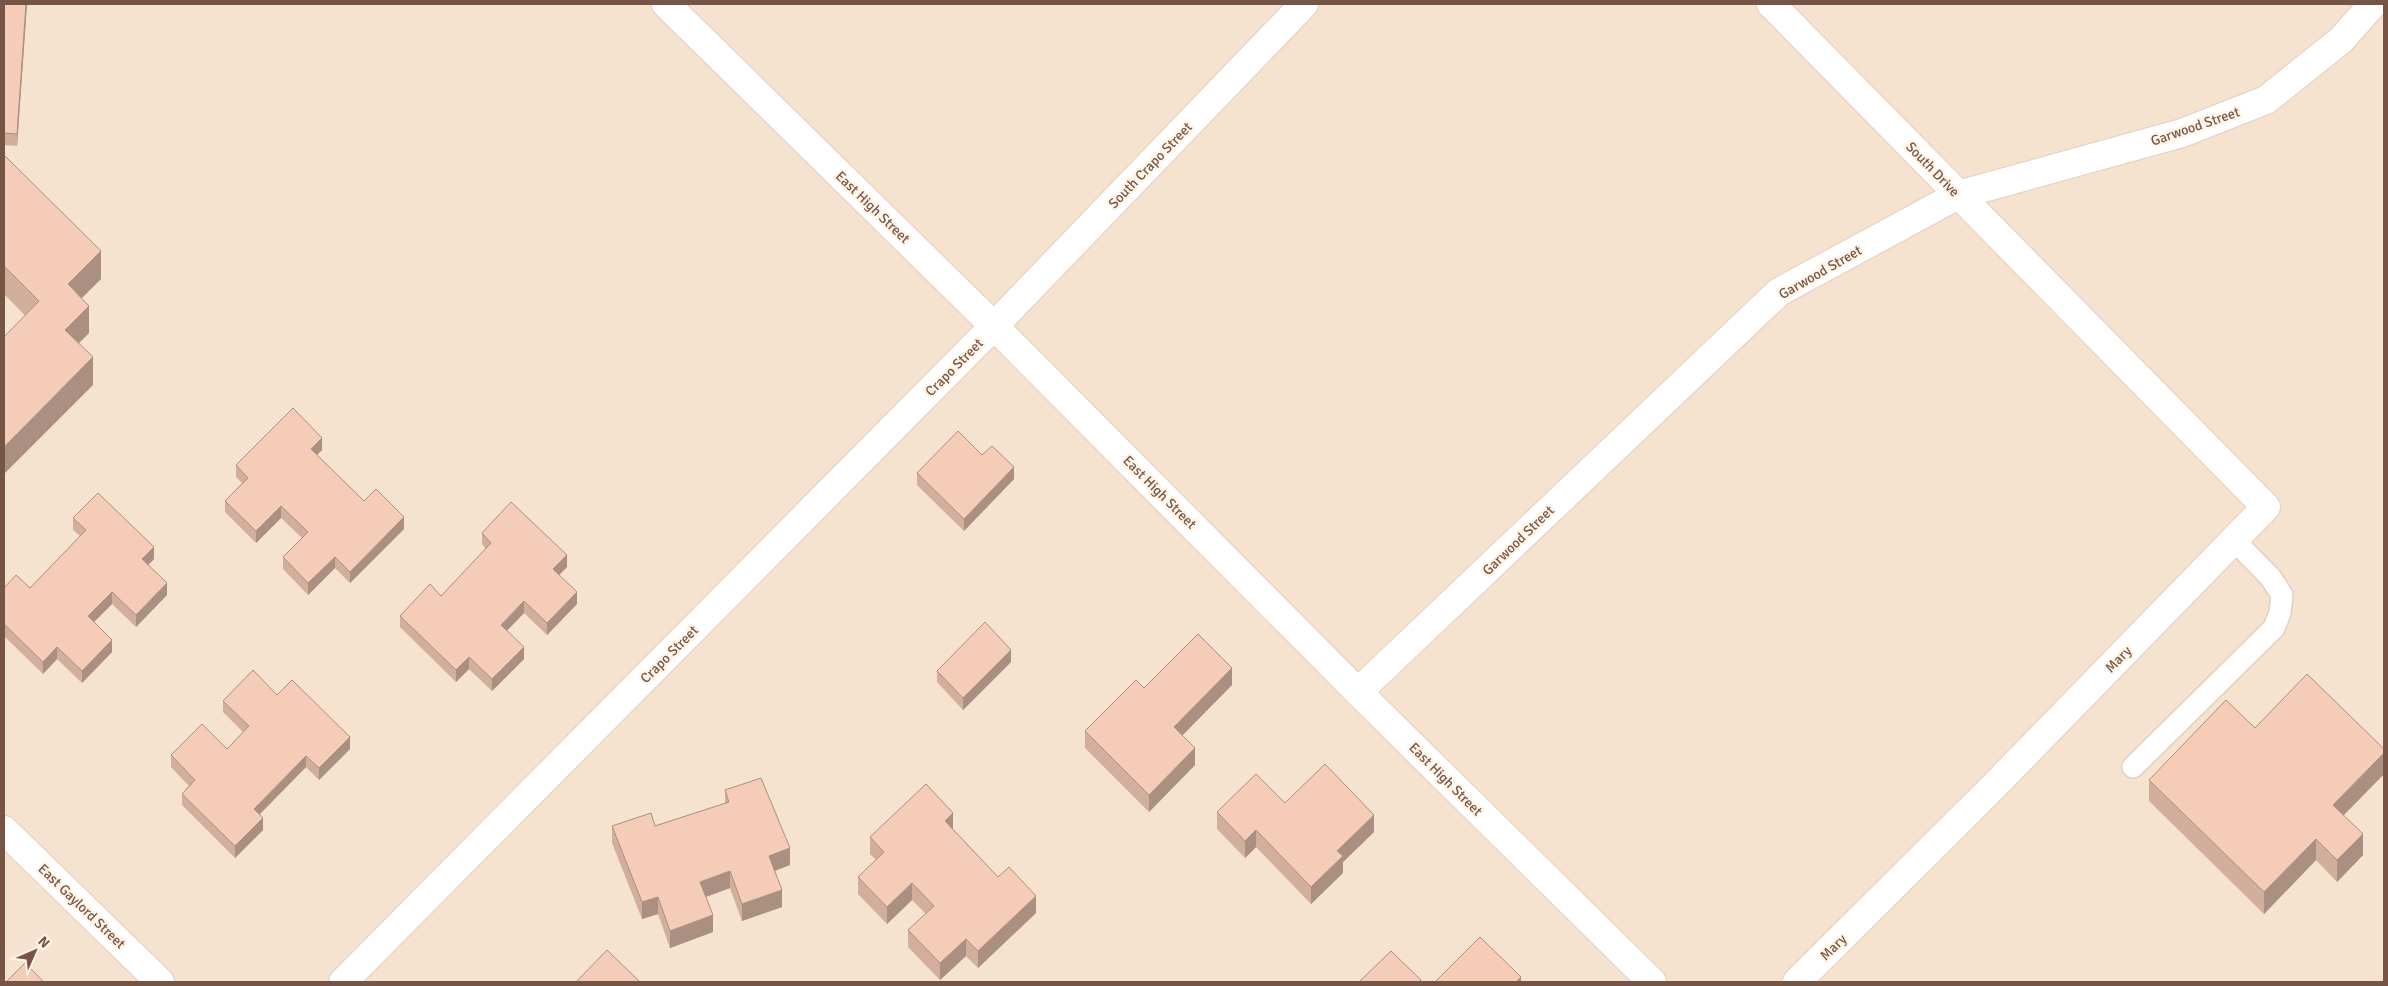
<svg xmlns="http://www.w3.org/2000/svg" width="2388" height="986" font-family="Signika,sans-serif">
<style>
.residential{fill:#f5e2cf}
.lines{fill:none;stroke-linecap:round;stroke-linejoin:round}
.service-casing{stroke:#e4cebf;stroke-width:24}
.minor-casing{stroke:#e4cebf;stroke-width:30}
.tertiary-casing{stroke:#e4cebf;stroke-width:30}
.service{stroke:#fff;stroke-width:21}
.minor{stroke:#fff;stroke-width:28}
.tertiary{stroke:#fff;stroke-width:28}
.wall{fill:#d2af9d}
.shaded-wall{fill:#ab8f80}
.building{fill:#f4ccb7;stroke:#ab8f80}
.labels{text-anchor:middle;stroke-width:5;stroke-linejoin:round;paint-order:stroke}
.street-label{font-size:14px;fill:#765546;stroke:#fff5e8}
</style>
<rect width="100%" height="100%" fill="#fdf1e1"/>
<path class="residential" d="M4 4H662L1651 982H4Z
M663 4H2384V982H1653Z"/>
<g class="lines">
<g class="service-casing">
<path id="service" d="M2133 767 2274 628 2280 613 2282 595 2271 578 2234 540"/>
</g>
<g class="minor-casing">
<path id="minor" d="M1771 4 2266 507 1997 783 1797 982
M1358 692 1779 292 1958 195 2182 133 2266 100 2341 40 2373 4
M4 830 160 982
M343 982 994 326 1304 4"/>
</g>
<g class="tertiary-casing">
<path id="tertiary" d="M666 4 994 326 1358 692 1652 982"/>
</g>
<use href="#service" class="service"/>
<use href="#minor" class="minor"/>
<use href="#tertiary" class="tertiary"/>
</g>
<path class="wall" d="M4 4H27L17 146 4 145Z
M4 155 101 279 81 298 89 333 79 343 93 385 4 294Z
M322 450 317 455 364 501 404 529 350 583 335 568 308 595 283 569V557L302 538 281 518 256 543 225 512V501L242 483 236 477V465Z
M982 455 1014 479 964 531 917 485V473Z
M73 518 154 559 148 565 167 595 136 627 112 604 94 622 112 652 82 683 57 659 43 674 4 636V588H30L80 536 73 530Z
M482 533 567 567 559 575 577 604 547 635 524 613 507 630 524 659 492 691 469 669 456 682 400 627V616L441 596 486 549 482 544Z
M1011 662 963 710 937 682V671Z
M1232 685 1182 735 1195 765 1149 812 1085 748V731L1144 688Z
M277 695 350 749 319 780 306 767 260 814 263 830 235 858 182 805V794L189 786 171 767V755L227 749 243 732 223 712V701Z
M2255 728 2384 749V774L2344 815 2363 855 2337 882 2316 860 2264 914 2149 801V780Z
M725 790 790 865 775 871 782 907 742 921 730 888 706 897 713 932 670 948 658 914 642 919 612 843V826H655L725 804Z
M1285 803 1374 832 1343 862V873L1311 904 1256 847 1245 858 1217 829V812Z
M953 829 998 877 1036 913 978 968 966 956 940 980 908 947V930L926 914 912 900 887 924 858 894V877L876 860 870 854V837Z"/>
<path class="shaded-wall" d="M26 4H27L17 146V134Z
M101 251V279L68 312V284Z
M89 306V333L65 357V330Z
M93 357V385L4 474V447Z
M322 438V450L311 460V449Z
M1014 467V479L964 531V519Z
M281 506V518L256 543V531Z
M404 517V529L350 583V572Z
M154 547V559L142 571V559Z
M567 555V567L553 581V569Z
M335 557V568L308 595V583Z
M167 583V595L136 627V615Z
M112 592V604L88 628V616Z
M577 592V604L547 635V623Z
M524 601V613L501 637V625Z
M112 640V652L82 683V671Z
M57 647V659L43 674V662Z
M524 647V659L492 691V679Z
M1011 650V662L963 710V698Z
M469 657V669L456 682V670Z
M1232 668V685L1174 744V727Z
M350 737V749L319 780V768Z
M1195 748V765L1149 812V795Z
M2384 753V774L2333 826V805Z
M306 756V767L254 820V809Z
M953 813V830L945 821Z
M1374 815V832L1343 862V873L1311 904V887L1337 851Z
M263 818V830L235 858V846Z
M1256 830V847L1245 858V841Z
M2363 834V855L2337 882V860Z
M2316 839V860L2264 914V892Z
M790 848V865L769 873V856Z
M730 871V888L700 899V882Z
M912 883V900L887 924V907Z
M782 890V907L742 921V904Z
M1036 896V913L978 968V951Z
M658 897V914L642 919V902Z
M713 915V932L670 948V931Z
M966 939V956L940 980V963Z
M1521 977V982H1516Z"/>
<path class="building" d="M4 4H26L17 134 4 133Z
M4 155 101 251 68 284 89 306 65 330 93 357 4 447V337L39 301 4 266Z
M293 408 322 438 311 449 364 501 376 489 404 517 350 572 335 557 308 583 283 557 308 532 281 506 256 531 225 501 248 478 236 465Z
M958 431 982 455 992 446 1014 467 964 519 917 473Z
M98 493 154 547 142 559 167 583 136 615 112 592 88 616 112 640 82 671 57 647 43 662 4 624V588L16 575 30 588 86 530 73 518Z
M511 502 567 555 553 569 577 592 547 623 524 601 501 625 524 647 492 679 469 657 456 670 400 616 430 584 441 596 491 543 482 533Z
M985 622 1011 650 963 698 937 671Z
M1198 634 1232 668 1174 727 1195 748 1149 795 1085 731 1136 680 1144 688Z
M253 670 277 695 292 680 350 737 319 768 306 756 254 809 263 818 235 846 182 794 195 780 171 755 202 724 227 749 249 726 223 701Z
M2307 674 2384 749V753L2333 805 2363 834 2337 860 2316 839 2264 892 2149 780 2226 700 2255 728Z
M1325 764 1374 815 1337 851 1343 856 1311 887 1256 830 1245 841 1217 812 1256 774 1285 803Z
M761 778 790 848 769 856 782 890 742 904 730 871 700 882 713 915 670 931 658 897 642 902 612 826 651 813 655 826 729 802 725 790Z
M926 784 953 813 945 821 998 877 1009 867 1036 896 978 951 966 939 940 963 908 930 934 906 912 883 887 907 858 877 884 852 870 837Z
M1480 937 1521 977 1516 982H1435Z
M607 950 640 982H576Z
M1391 951 1421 980 1419 982H1361L1360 981Z
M25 963 44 982H6Z"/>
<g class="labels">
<g class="street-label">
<text transform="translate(2195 126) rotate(-19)" y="5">Garwood Street</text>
<text transform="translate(1150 165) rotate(-46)" y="5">South Crapo Street</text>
<text transform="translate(1933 169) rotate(46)" y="5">South Drive</text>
<text transform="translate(873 207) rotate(44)" y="5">East High Street</text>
<text transform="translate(1820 272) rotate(-30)" y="5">Garwood Street</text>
<text transform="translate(954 367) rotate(-45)" y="5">Crapo Street</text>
<text transform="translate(1160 492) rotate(45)" y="5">East High Street</text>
<text transform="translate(1518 540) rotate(-44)" y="5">Garwood Street</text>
<text transform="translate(669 654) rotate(-45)" y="5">Crapo Street</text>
<text transform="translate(2118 659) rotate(-46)" y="5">Mary</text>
<text transform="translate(1446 779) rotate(45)" y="5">East High Street</text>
<text transform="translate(82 906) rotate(44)" y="5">East Gaylord Street</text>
<text transform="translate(1833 947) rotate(-45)" y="5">Mary</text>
</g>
</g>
<rect width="2388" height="986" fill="none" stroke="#765546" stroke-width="10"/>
<g transform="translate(35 951) rotate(45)" stroke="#fff5e8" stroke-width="4" paint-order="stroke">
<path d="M0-4L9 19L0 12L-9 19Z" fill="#765546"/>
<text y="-8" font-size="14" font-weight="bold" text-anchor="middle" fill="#765546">N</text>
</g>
</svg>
